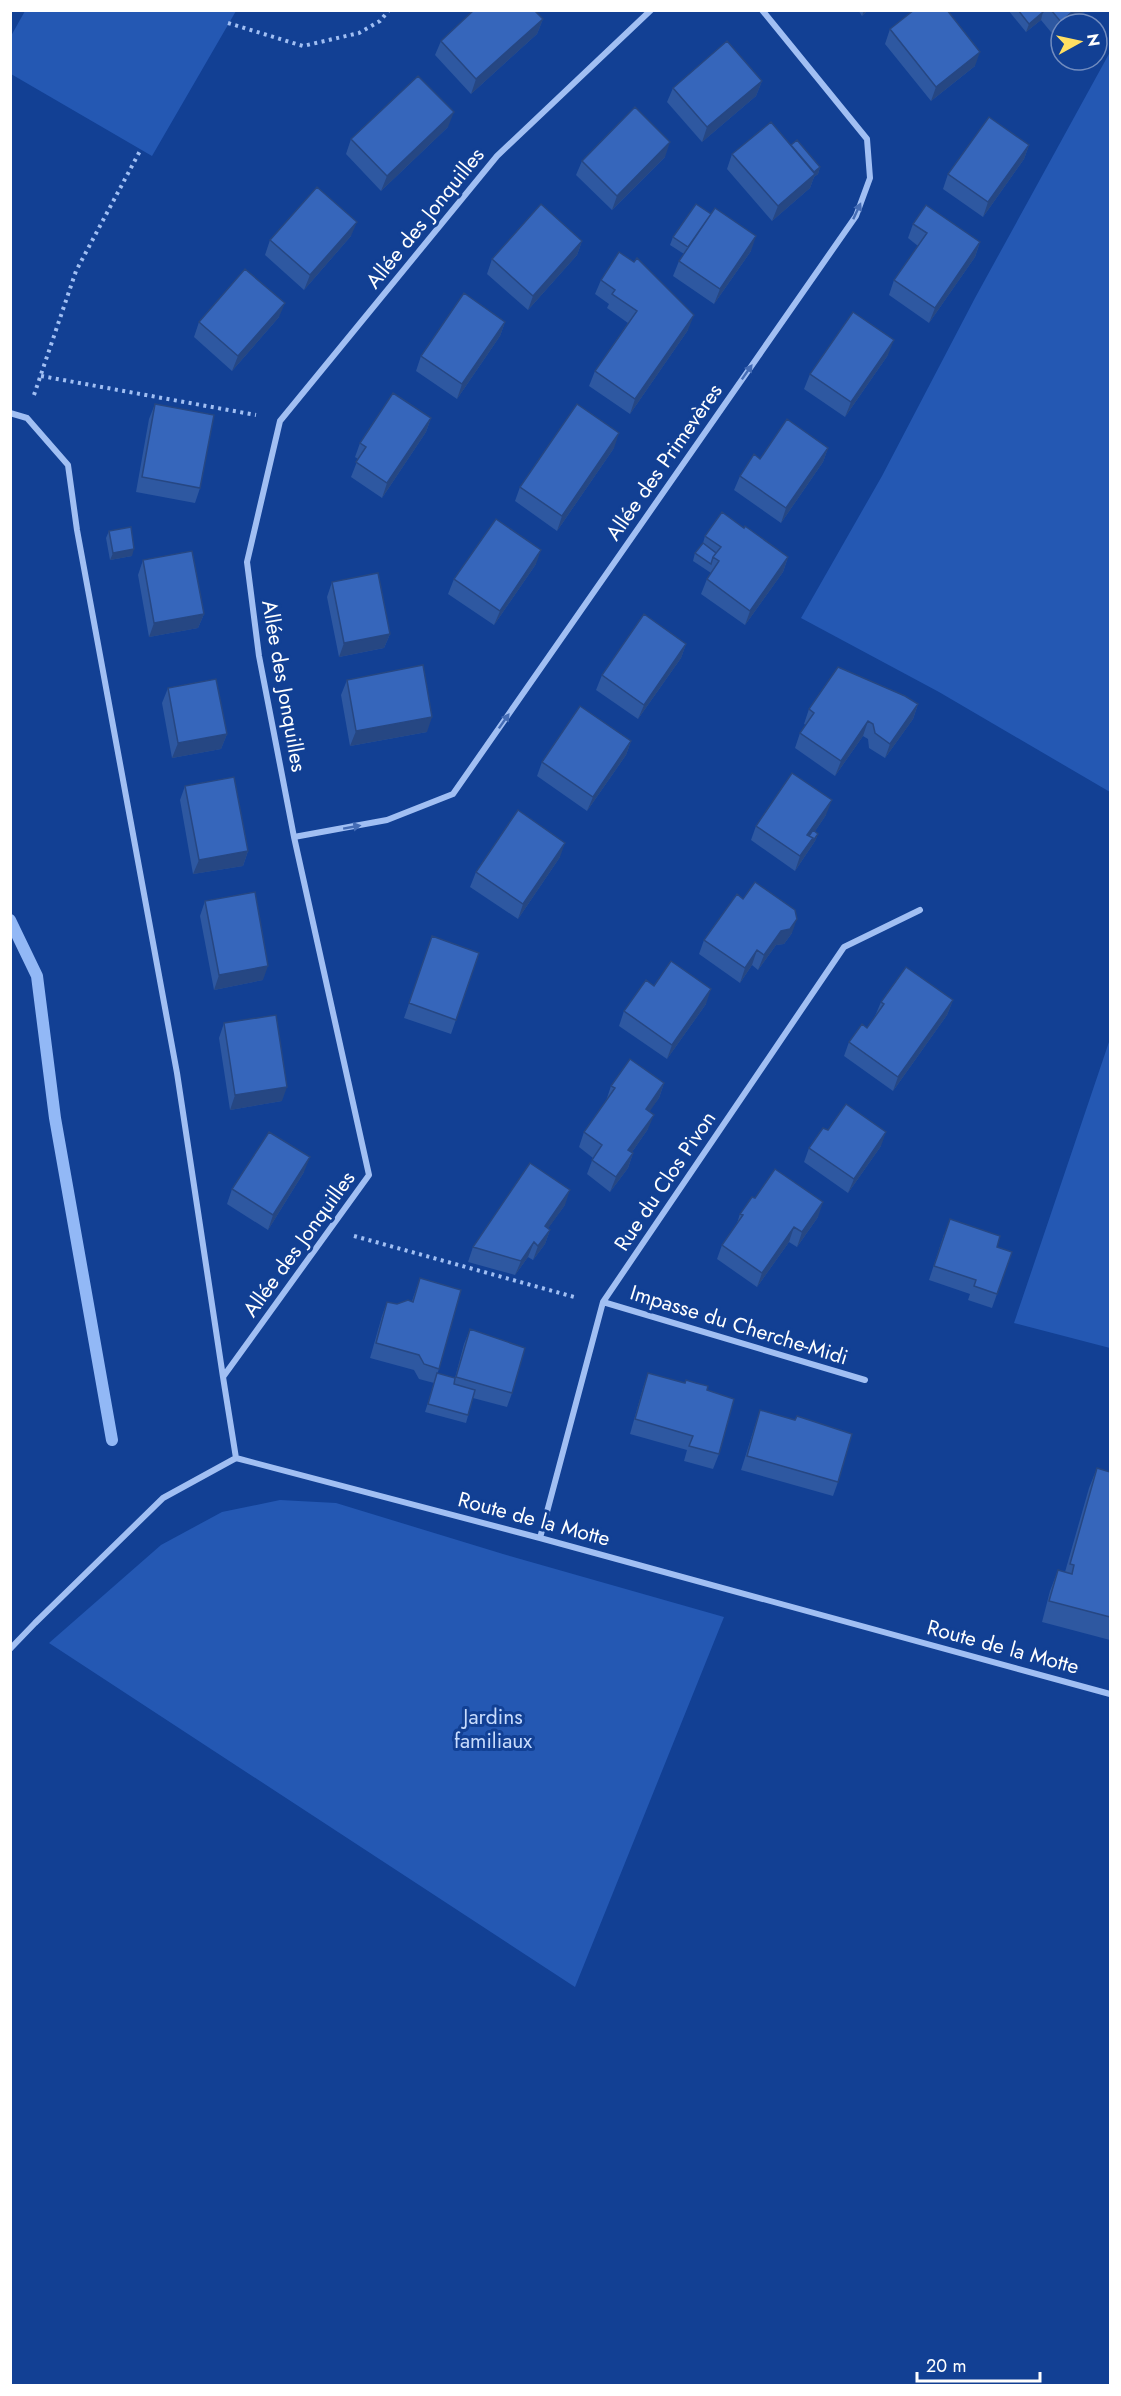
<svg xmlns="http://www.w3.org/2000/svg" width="1121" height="2396" font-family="Jost,sans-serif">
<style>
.green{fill:#2458b3}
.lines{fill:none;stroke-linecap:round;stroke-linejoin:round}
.stream{stroke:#92b8f6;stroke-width:12}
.path{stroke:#a1bff3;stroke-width:4;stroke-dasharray:3 4.5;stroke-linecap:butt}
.street{stroke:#a1bff3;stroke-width:6}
.wall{fill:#2e58a1}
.shaded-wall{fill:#264783}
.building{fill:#3666bb;stroke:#264783;stroke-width:1.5}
.oneway{fill:#446cb5}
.labels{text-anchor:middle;stroke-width:6;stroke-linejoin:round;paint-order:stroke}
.street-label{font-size:21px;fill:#fff;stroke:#124094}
.park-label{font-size:21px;fill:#c8dcfd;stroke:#124094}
</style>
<rect width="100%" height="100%" fill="#124094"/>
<path class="green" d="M25 11V10L236 11 152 156 11 74V36Z
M1110 52V792L939 692 801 618 882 476 975 298Z
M1110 1039V1348L1014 1323Z
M280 1500 336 1503 503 1554 724 1617 575 1987 49 1643 161 1545 222 1512Z"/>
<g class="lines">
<path class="stream" d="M10 920 37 976 55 1118 112 1440"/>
<path class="path" d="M228 23 303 46 359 33 380 21 389 10
M41 376 256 415
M34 395 76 271 141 149
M354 1236 578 1298"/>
<path class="street" d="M10 413 27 418 68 465 77 530 177 1073 223 1377
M294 837 387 820 453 794 856 216 870 178 867 139 762 10
M603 1302 865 1380
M236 1458 223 1377 369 1175 294 837 259 656 247 562 280 421 497 156 651 10
M540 1538 603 1302 844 947 920 910
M10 1649 35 1623 163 1498 236 1458 540 1538 1110 1694"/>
</g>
<path class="wall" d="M858 10H868L862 16Z
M1008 10H1086L1070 24H1061L1055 37 1041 20 1026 32Z
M543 19 537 34 471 94 435 55 441 41Z
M890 29 975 66 931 101 885 44Z
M762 81 756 96 702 142 667 102 673 88Z
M448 127 381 191 346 154 351 139Z
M791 145 820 167 818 174 814 177 810 188 772 221 727 169 732 154Z
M1029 145 1024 159 983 217 943 189 948 174Z
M665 157 612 210 576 175 582 161Z
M913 224 980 242 975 257 929 323 889 295 894 280 918 246 908 238Z
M351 236 304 290 265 255 270 240Z
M673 237 751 251 714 304 673 276 679 261 684 254 670 245Z
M582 241 577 255 528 310 487 274 492 259Z
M601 280 688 330 630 414 589 386 595 371 628 323 607 308 609 304 595 294Z
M279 317 232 371 194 337 199 322Z
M505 322 500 336 457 399 416 371 421 356Z
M888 355 845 417 804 389 810 374Z
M155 404 200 488 195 503 136 492 149 419Z
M431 418 426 432 382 498 351 477 358 459 355 457 360 443Z
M614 448 557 531 515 501 520 487Z
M828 448 823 462 781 523 734 490 740 476 760 459Z
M744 528 788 557 783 572 745 625 701 594 707 579 711 573 693 561 695 553 703 543 705 536Z
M109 531 132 556 110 560 106 538Z
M143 560 204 614 198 628 149 637 138 575Z
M536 564 494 625 448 594 454 579Z
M332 582 390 634 384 648 339 657 327 597Z
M686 644 681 658 638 719 596 690 602 675Z
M347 680 427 732 350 746 341 695Z
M168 688 227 734 221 749 172 758 162 703Z
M918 704 913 719 885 758 869 748 868 739 863 736 835 776 795 748 800 733 806 725 804 724 809 709Z
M631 741 626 755 587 811 537 776 542 762Z
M185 786 248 851 243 866 193 874 180 800Z
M826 815 815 831 818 834 815 841 795 871 751 840 756 826Z
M560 857 518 919 470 887 476 872Z
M205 901 263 980 214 990 200 916Z
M792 933 784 944 776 945 758 970 752 965 740 983 699 954 704 940Z
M432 936 479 953 451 1034 404 1018Z
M654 986 706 1004 667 1059 619 1026 624 1011Z
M953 1000 947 1015 893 1091 844 1056 849 1042 867 1028 875 1016 881 1002Z
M224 1023 282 1101 230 1110 219 1038Z
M664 1083 659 1098 649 1111 648 1129 632 1152 633 1153 628 1168 610 1192 587 1174 593 1158 579 1147 584 1132 606 1101 611 1086Z
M828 1130 881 1146 848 1193 804 1162 809 1148Z
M304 1172 268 1230 227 1204 232 1189Z
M565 1205 548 1228 550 1230 545 1244 533 1260 528 1257 515 1275 468 1262 473 1247Z
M740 1214 818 1217 797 1247 789 1242 757 1287 717 1259 722 1245 736 1226Z
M944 1234 1012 1252 992 1308 968 1300 970 1294 929 1280Z
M420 1278 439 1369 437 1374 455 1378 464 1344 470 1329 512 1393 507 1407 473 1398 466 1423 425 1412 434 1383 419 1379 414 1370 370 1358 382 1316 387 1302 397 1304 412 1301Z
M648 1373 684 1383 686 1380 707 1390 719 1454 713 1469 684 1461 687 1450 630 1434 643 1388Z
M760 1410 838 1482 833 1496 741 1470Z
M1097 1468 1110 1472V1640L1042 1622 1050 1591 1058 1570 1065 1572 1089 1488Z"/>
<path class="shaded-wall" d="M864 10H868L862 16Z
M1074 10H1086L1070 24H1061V32L1055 37 1061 22Z
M1043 12 1041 20 1026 32 1029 24Z
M543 19 537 34 471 94 476 79Z
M980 52 975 66 931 101 936 87Z
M762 81 756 96 702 142 707 127Z
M454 112 448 127 381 191 387 176Z
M670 142 665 157 612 210 617 196Z
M1029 145 1024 159 983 217 988 202Z
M820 167 818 174 814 177 810 188 772 221 778 206 809 176Z
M357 222 351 236 304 290 310 275Z
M756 236 751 251 714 304 720 289Z
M582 241 577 255 528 310 533 296Z
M980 242 975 257 929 323 935 308Z
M285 303 279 317 232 371 238 356Z
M694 315 688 330 630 414 635 399Z
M505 322 500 336 457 399 462 384Z
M894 340 888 355 845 417 851 402Z
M431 418 426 432 382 498 387 483Z
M619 433 614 448 557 531 562 516Z
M828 448 823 462 781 523 786 508Z
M134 549 132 556 110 560 113 553Z
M541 550 536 564 494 625 500 611Z
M788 557 783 572 745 625 750 611Z
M204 614 198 628 149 637 154 623Z
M390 634 384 648 339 657 344 643Z
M686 644 681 658 638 719 644 705Z
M918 704 913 719 885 758 890 744Z
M432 717 427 732 350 746 356 731Z
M868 721 863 736 835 776 841 761Z
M227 734 221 749 172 758 178 743Z
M631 741 626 755 587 811 593 797Z
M832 800 826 815 807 843V835Z
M818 834 815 841 795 871 800 856 813 838Z
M565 843 560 857 518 919 523 904Z
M248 851 243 866 193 874 199 860Z
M797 919 792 933 784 944 776 945 758 970 764 955 781 931Z
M757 950 752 965 740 983 745 968Z
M268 966 263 980 214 990 219 975Z
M711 989 706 1004 667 1059 672 1045Z
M953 1000 947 1015 893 1091 898 1077Z
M664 1083 659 1098 641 1124 646 1109Z
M287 1087 282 1101 230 1110 235 1095Z
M654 1115 648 1129 623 1165 628 1150Z
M886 1132 881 1146 848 1193 854 1179Z
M633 1153 628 1168 610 1192 616 1177Z
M310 1157 304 1172 268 1230 273 1215Z
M570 1190 565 1205 539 1241 545 1226Z
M823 1202 818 1217 797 1247 802 1232Z
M794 1227 789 1242 757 1287 762 1273Z
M550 1230 545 1244 533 1260 538 1246Z
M534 1242 528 1257 515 1275 521 1261Z"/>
<path class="building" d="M474 10H534L543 19 476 79 441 41Z
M914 10H947L980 52 936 87 890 29Z
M1018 10H1042L1043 12 1029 24Z
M1051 10H1074L1061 22Z
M727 41 762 81 707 127 673 88Z
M418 76 454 112 387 176 351 139Z
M635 107 670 142 617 196 582 161Z
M989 117 1029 145 988 202 948 174Z
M771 122 815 174 778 206 732 154Z
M797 140 820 167 814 172 791 145Z
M317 187 357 222 310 275 270 240Z
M541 204 582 241 533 296 492 259Z
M696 204 711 214 688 247 673 237Z
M926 205 980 242 935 308 894 280 927 233 913 224Z
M715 208 756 236 720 289 679 261Z
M619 252 634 262 637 258 694 315 635 399 595 371 637 311 612 294 615 290 601 280Z
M245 269 285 303 238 356 199 322Z
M464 293 505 322 462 384 421 356Z
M853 312 894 340 851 402 810 374Z
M393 393 431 418 387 483 356 462 366 447 360 443Z
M155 404 214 415 200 488 142 477Z
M577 404 619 433 562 516 520 487Z
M787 419 828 448 786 508 740 476 754 454 760 459Z
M722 512 744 528 745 526 788 557 750 611 707 579 719 561 713 557 721 547 705 536Z
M496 519 541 550 500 611 454 579Z
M131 527 134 549 113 553 109 531Z
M703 543 716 553 713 557 711 564 695 553Z
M192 551 204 614 154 623 143 560Z
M378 573 390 634 344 643 332 582Z
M644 614 686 644 644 705 602 675Z
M423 665 432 717 356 731 347 680Z
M838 667 905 696 918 704 890 744 875 733 873 724 868 721 841 761 800 733 814 713 809 709Z
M216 679 227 734 178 743 168 688Z
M580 706 631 741 593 797 542 762Z
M792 773 832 800 807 835 813 838 800 856 756 826Z
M234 777 248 851 199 860 185 786Z
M518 810 565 843 523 904 476 872Z
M813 830 818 834 810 845 813 838 809 836Z
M755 882 795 910 797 919 790 929 781 931 764 955 757 950 745 968 704 940 737 894 743 899Z
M255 892 268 966 219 975 205 901Z
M432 936 479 953 456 1020 409 1003Z
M671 961 711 989 672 1045 624 1011 646 980 654 986Z
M906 967 953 1000 898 1077 849 1042 862 1024 867 1028 884 1004 881 1002Z
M276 1015 287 1087 235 1095 224 1023Z
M630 1059 664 1083 646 1109 654 1115 628 1150 633 1153 616 1177 592 1160 602 1145 584 1132 615 1088 611 1086Z
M846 1104 886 1132 854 1179 809 1148 823 1128 828 1130Z
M269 1132 310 1157 273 1215 232 1189Z
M530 1163 570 1190 545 1226 550 1230 538 1246 534 1242 521 1261 473 1247Z
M775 1169 823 1202 802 1232 794 1227 762 1273 722 1245 743 1215 740 1214 752 1197 755 1198Z
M950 1219 1000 1236 997 1247 1012 1252 997 1294 974 1286 976 1280 934 1266Z
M420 1278 461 1290 439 1369 424 1364 419 1355 376 1343 387 1302 397 1304 408 1300 413 1302Z
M470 1329 525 1348 512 1393 456 1377Z
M437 1373 455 1378 454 1384 475 1390 468 1415 428 1404Z
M648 1373 685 1383 686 1380 696 1383 708 1386 707 1390 734 1399 719 1454 689 1446 693 1436 635 1419Z
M760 1410 795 1420 797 1416 852 1434 838 1482 747 1456Z
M1097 1468 1110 1472V1617L1049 1601 1058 1570 1072 1574 1074 1565 1070 1564Z"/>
<defs><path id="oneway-solid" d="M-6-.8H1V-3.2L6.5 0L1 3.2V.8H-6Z" transform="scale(1.5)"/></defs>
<g class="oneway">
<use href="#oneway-solid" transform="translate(857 211) rotate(-65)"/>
<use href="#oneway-solid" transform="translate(747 372) rotate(-55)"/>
<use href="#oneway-solid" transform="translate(504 721) rotate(-55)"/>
<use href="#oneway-solid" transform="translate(352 827) rotate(-10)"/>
</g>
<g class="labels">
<g class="street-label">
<text transform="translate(425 218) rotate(-51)" y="7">Allée des Jonquilles</text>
<text transform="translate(664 462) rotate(-55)" y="7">Allée des Primevères</text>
<text transform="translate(284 686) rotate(80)" y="7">Allée des Jonquilles</text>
<text transform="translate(665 1181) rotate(-56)" y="7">Rue du Clos Pivon</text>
<text transform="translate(299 1244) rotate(-54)" y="7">Allée des Jonquilles</text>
<text transform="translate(739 1325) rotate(17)" y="7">Impasse du Cherche-Midi</text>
<text transform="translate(534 1519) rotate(15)" y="7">Route de la Motte</text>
<text transform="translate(1003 1647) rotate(15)" y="7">Route de la Motte</text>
</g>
<g class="park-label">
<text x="493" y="1724">Jardins<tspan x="493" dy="24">familiaux</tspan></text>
</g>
</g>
<rect width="1121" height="2396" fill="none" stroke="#ffffff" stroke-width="24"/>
<g transform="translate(1079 42) rotate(82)"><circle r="28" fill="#124094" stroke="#718cbf" stroke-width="1.5"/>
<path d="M0-4.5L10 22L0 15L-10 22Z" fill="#ffdf62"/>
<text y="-9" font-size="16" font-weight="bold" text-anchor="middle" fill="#ffffff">N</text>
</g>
<path d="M917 2372v9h123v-9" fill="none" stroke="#ffffff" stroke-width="3"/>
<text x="926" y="2372" font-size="18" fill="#ffffff" stroke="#124094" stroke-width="4.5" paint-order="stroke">20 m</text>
</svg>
